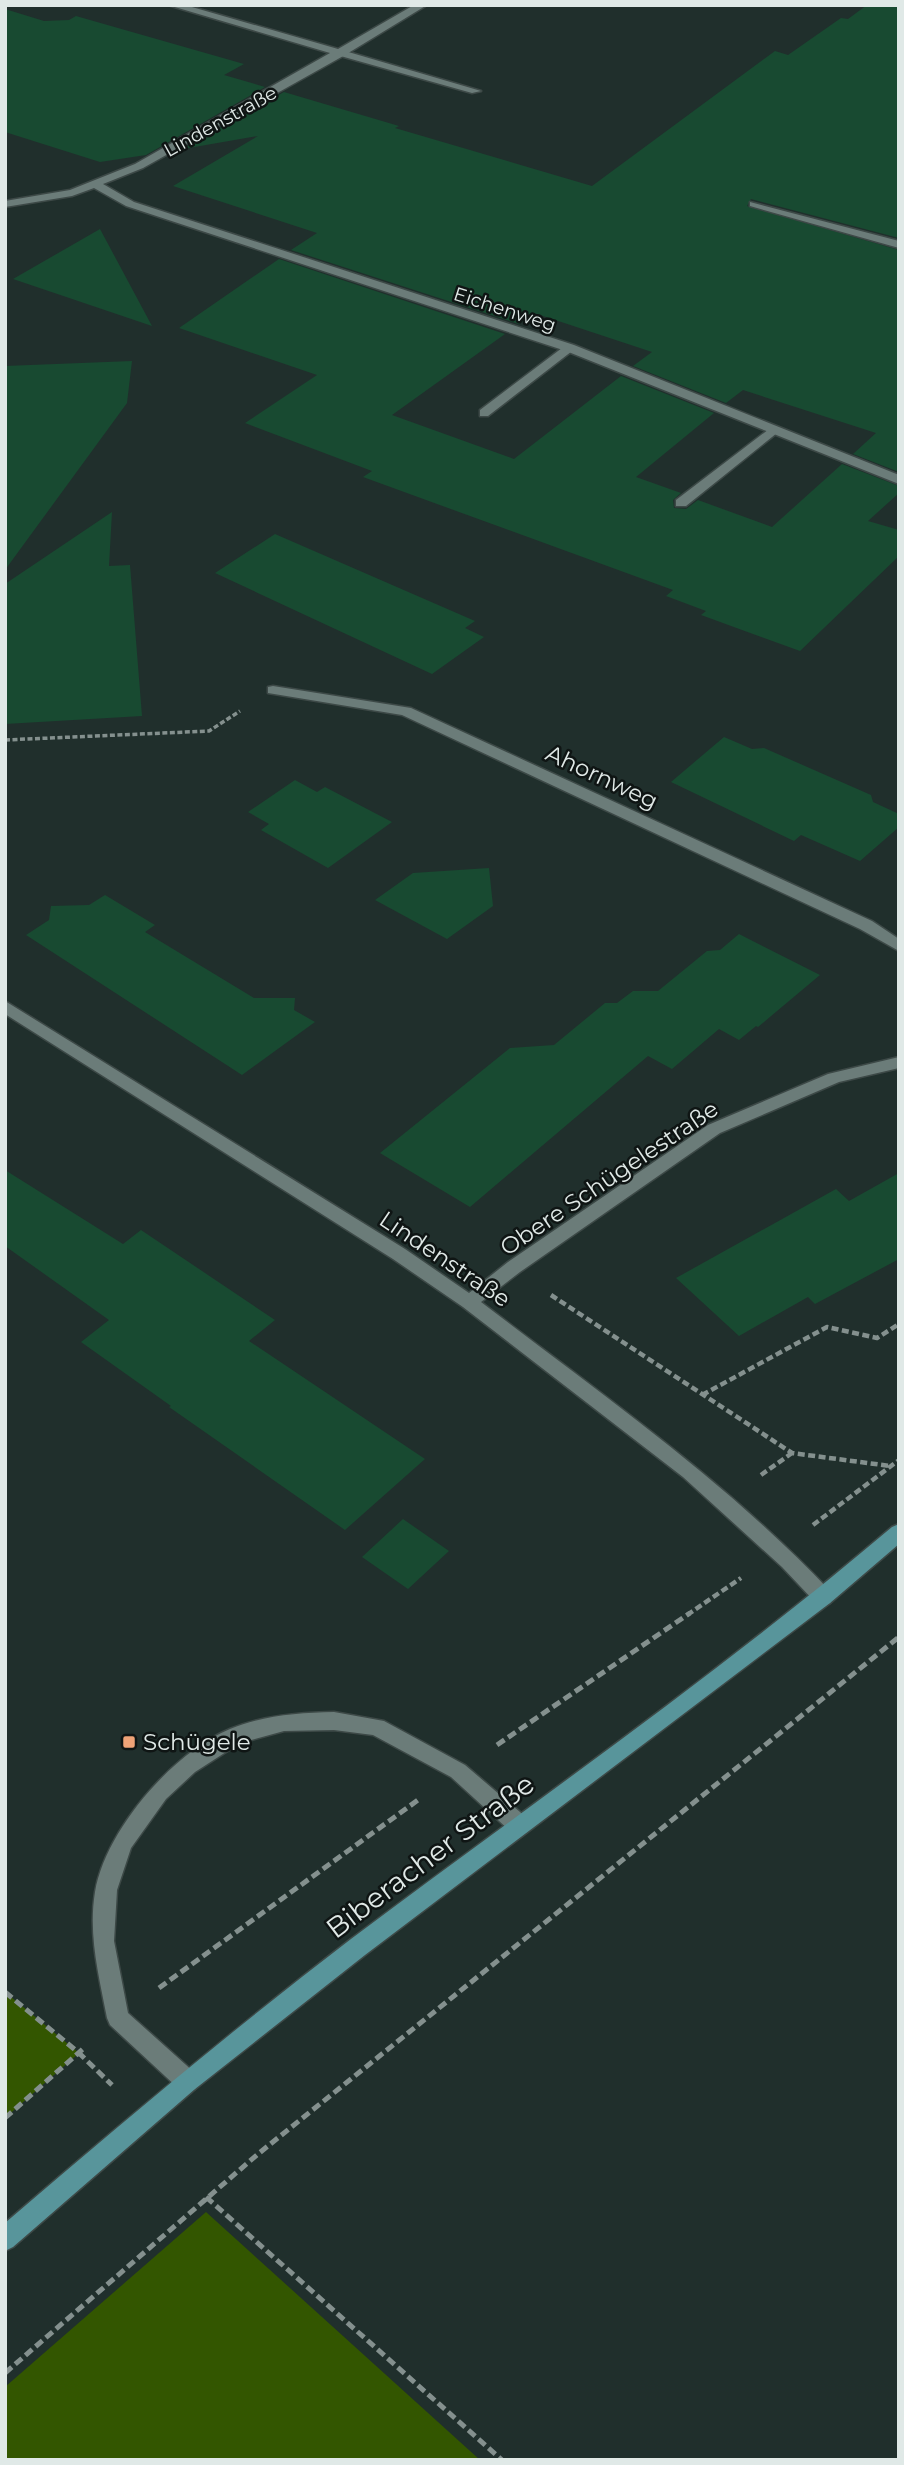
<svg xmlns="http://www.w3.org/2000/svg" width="904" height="2465" font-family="Montserrat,sans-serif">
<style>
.green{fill:#335600}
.building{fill:#184a31}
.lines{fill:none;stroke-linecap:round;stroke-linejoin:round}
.lane-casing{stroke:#3d4947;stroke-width:3}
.street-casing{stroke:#3d4947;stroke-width:3}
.secondary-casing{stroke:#3d4947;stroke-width:3}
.path-far2{stroke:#84908e;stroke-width:3.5;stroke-dasharray:5 2.5;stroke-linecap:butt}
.path-far1{stroke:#84908e;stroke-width:4.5;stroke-dasharray:7 3.5;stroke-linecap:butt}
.path{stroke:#84908e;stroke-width:5;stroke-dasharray:9 4.5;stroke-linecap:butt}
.lane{fill:#6b7c79;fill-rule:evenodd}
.street{fill:#6b7c79;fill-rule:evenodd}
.secondary{fill:#58959b;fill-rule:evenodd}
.poi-dot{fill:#efa377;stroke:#0f1514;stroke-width:2.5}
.labels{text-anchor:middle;stroke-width:5;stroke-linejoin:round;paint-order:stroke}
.far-street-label{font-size:19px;fill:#e0e9e7;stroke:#0f1514}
.street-label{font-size:23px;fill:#e0e9e7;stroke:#0f1514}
.poi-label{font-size:23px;fill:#e0e9e7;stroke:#0f1514;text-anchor:start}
.near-street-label{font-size:28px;fill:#e0e9e7;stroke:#0f1514}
</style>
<rect width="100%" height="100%" fill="#202f2c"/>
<path class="green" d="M5 1992 79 2053 5 2118Z
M206 2212 480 2460H5V2387Z"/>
<path class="building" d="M867 5H899V238L751 199 747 206 899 250V472L853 454 876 433 743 390 726 403 633 366 652 352 534 313 519 324 291 250 317 233 173 186 258 136 183 149 284 92 399 126 395 128 592 186 775 51 788 55 841 18 848 19Z
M5 9 44 21 69 20 76 16 244 64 224 75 265 87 146 155 100 162 5 132Z
M100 229 152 326 13 279Z
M279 259 505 334 392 415 514 459 621 376 714 413 636 477 681 493 673 500 674 508 686 509 698 500 772 527 842 464 899 486V493L868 521 899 530V556L800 651 701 615 706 611 666 596 673 590 363 477 372 471 245 423 317 375 179 328Z
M132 361 127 403 5 570V366Z
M112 512 109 566 130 565 142 716 5 724V584Z
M275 534 475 621 465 628 484 637 432 674 215 573Z
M724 737 752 749 764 748 871 795 873 802 899 814V827L860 861 801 835 794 841 671 782Z
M295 780 317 792 325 787 392 822 328 868 261 830 269 824 248 812Z
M489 868 493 906 447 939 375 900 413 873Z
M105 895 155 925 145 932 254 998H295L294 1010 315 1022 242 1075 26 935 49 920 51 906 89 905Z
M739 934 820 975 758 1027 756 1026 739 1040 719 1029 672 1069 648 1056 470 1207 380 1153 510 1048 554 1045 605 1003H617L633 991H658L707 951 720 950Z
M5 1170 123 1244 141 1230 275 1320 249 1341 425 1459 345 1530 169 1407 171 1406 81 1342 109 1320 5 1246Z
M899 1173V1259L815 1304 808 1297 739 1336 676 1278 836 1189 849 1201Z
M403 1519 449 1551 408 1589 362 1557Z"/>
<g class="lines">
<g class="lane-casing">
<path id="lane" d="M337 51H345L481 91 472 93 337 55Z
M566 345 576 348 488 416H480V410Z
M773 426 777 427V433L686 506H676V500Z
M334 1712 384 1721 465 1765 527 1818 530 1825 527 1832 519 1834 511 1832 451 1777 373 1735 334 1730 284 1731 240 1743 195 1772 166 1799 131 1848 117 1890 114 1941 128 2013 195 2073 198 2081 195 2089 187 2092 179 2089 110 2025 107 2018C99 1976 88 1935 95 1892 105 1831 173 1752 230 1729 264 1715 298 1713 334 1712Z"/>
</g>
<g class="street-casing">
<path id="street" d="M168 5H185L338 49 414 5H427L345 55 143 168 103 184 134 202 574 345 899 475V484L566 351 126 206 94 188 72 196 5 207V201L70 190 135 164 330 53Z
M750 202 899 241V248L750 206Z
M273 686 411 708 872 921 899 939V951L860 929 402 715 268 693V687Z
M5 1001 405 1249 469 1293 508 1262 708 1125 828 1074 899 1057V1068L839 1082 720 1133 520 1272 481 1302C601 1394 726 1481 830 1591L833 1597 830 1603 823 1605 816 1603 782 1567 683 1477 463 1307 393 1259 5 1014Z"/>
</g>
<g class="secondary-casing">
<path id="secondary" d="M899 1524V1544L830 1603 365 1955 195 2089 13 2247 5 2251V2223C118 2126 232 2030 351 1939 532 1803 720 1673 892 1527Z"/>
</g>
<path class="path-far2" d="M5 740 209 731 240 711"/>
<path class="path-far1" d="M551 1295 792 1453 890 1466
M702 1395 827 1327 877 1338 899 1324
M761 1475 792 1453
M813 1525 899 1460
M687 1615 741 1578"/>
<path class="path" d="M497 1745 690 1613
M159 1988 418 1800
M5 1992 79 2053 112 2085
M5 2118 84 2048
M206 2197 502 2460
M5 2373 258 2154 899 1637"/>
<use href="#lane" class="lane"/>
<use href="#street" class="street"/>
<use href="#secondary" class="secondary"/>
</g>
<rect class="poi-dot" x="122" y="1735" width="14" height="14" rx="3.5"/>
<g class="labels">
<g class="far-street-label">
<text transform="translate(220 121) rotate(-29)" y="7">Lindenstraße</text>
<text transform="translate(505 309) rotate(18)" y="7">Eichenweg</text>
</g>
<g class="street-label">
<text transform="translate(602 777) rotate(25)" y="8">Ahornweg</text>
<text transform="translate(609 1178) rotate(-34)" y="8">Obere Schügelestraße</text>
<text transform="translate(445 1259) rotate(34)" y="8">Lindenstraße</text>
</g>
<g class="poi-label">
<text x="143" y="1750">Schügele</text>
</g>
<g class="near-street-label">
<text transform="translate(430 1856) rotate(-37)" y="10">Biberacher Straße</text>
</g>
</g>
<rect width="904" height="2465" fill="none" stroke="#e0e9e7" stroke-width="14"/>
</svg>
